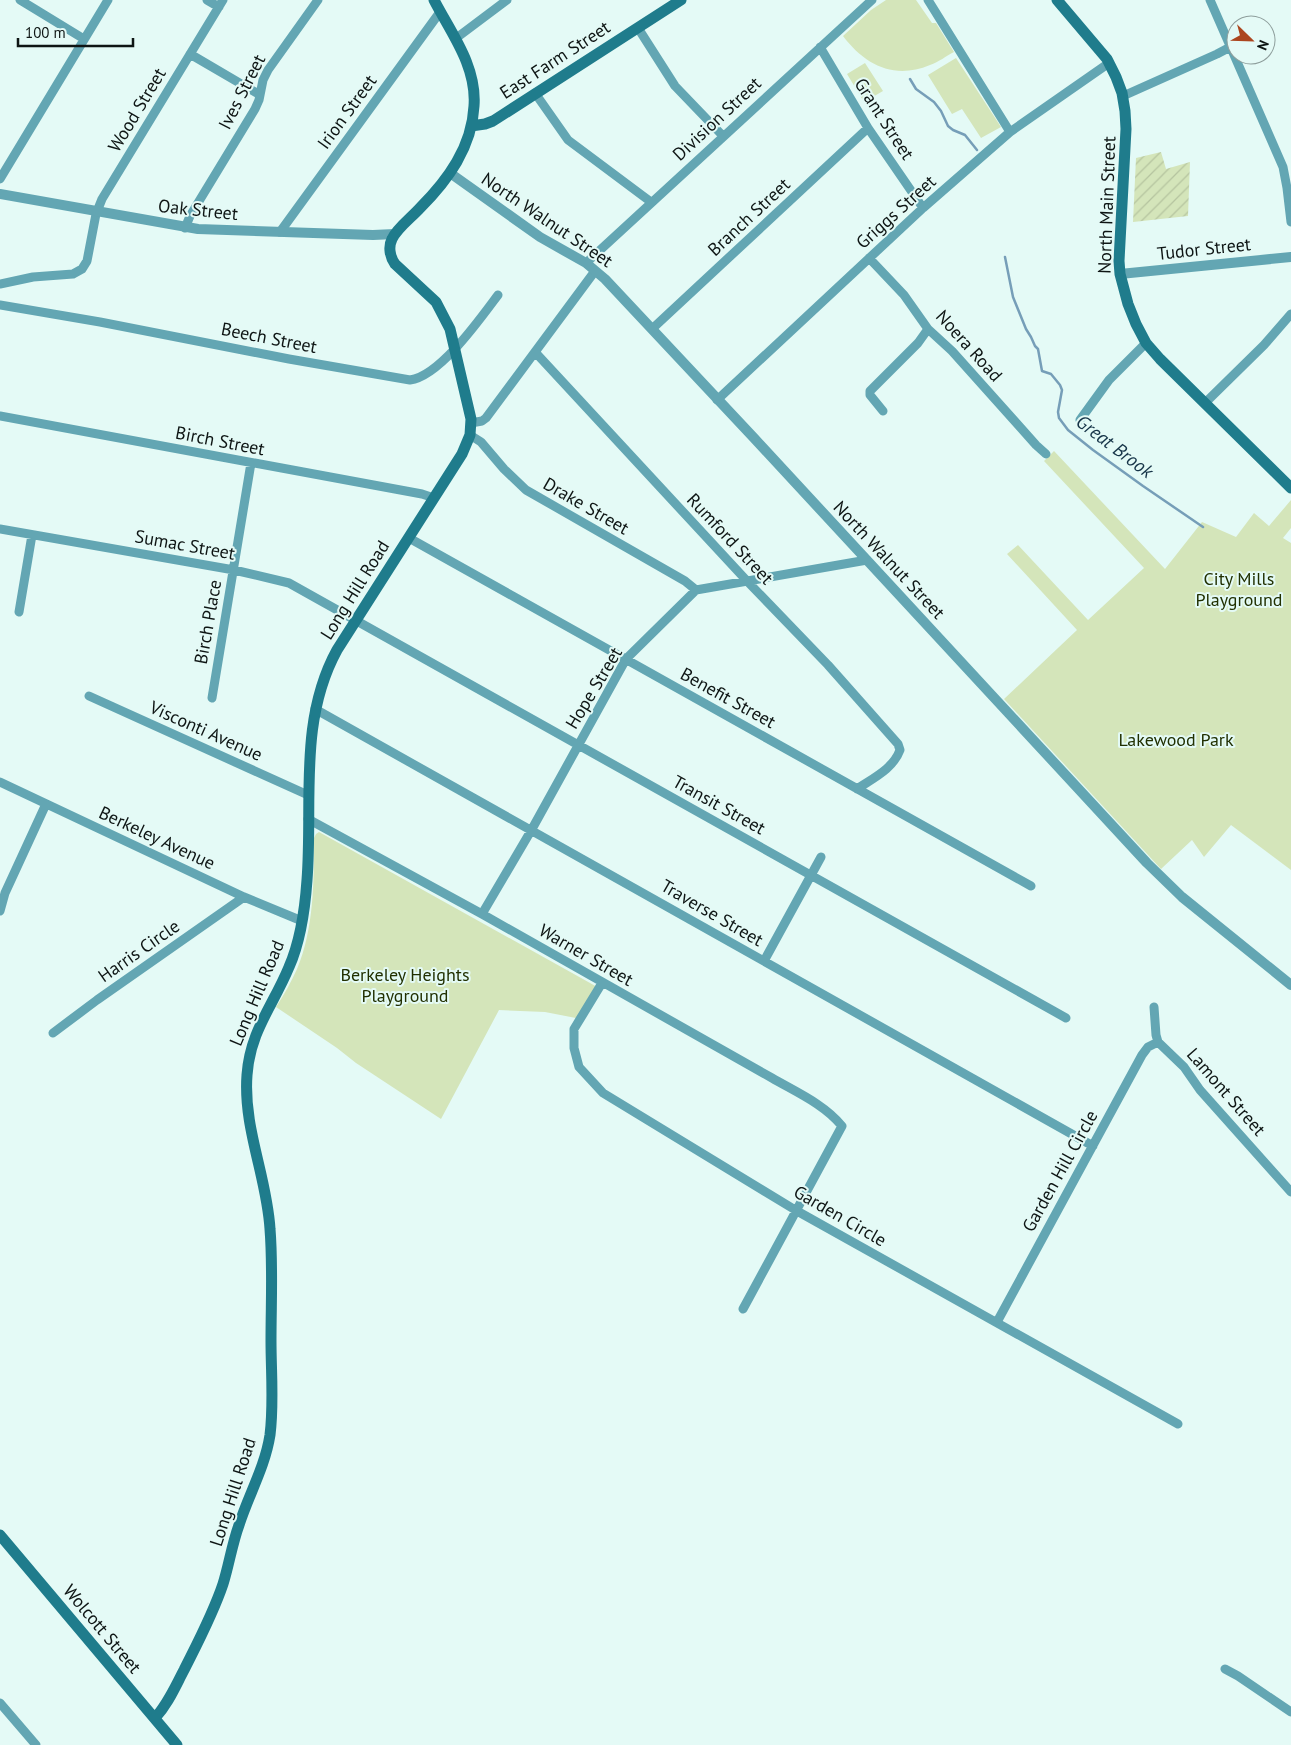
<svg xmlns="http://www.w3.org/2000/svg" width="1291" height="1745" font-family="'PT Sans',sans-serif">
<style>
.park{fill:#d4e5ba}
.garden{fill:url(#garden-furrows)}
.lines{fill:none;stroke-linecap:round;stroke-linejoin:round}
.stream{stroke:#769eb8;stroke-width:2.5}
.minor{stroke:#63a6b3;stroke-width:9}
.tertiary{stroke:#63a6b3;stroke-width:10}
.secondary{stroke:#1f7c8c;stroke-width:11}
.labels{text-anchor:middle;stroke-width:4;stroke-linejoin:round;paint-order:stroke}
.street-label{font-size:18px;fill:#0e1514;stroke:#e4faf6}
.park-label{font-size:18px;fill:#213000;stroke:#e4faf6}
.water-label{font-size:19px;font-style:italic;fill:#163448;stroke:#e4faf6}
</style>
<defs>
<pattern id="garden-furrows" width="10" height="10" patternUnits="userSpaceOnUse" patternTransform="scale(1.25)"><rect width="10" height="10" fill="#d4e5ba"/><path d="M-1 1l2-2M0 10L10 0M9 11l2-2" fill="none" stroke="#b5c49f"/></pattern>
</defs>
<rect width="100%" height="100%" fill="#e4faf6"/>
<path class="park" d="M886 0H916L932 23H936L954 52C946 56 939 62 930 65 894 80 865 65 843 36L871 10Z
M956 58 1001 127 981 138 962 109 952 114 928 75Z
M865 63 883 91 864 102 847 74Z
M1054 451 1165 569 1202 522 1236 537 1254 513 1269 526 1291 500V528L1283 538 1291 543V870L1231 825 1204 857 1192 840 1161 869 1004 699 1077 630 1007 554 1018 545 1088 620 1144 568 1044 461Z
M319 832 599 988 581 1019 545 1012 499 1010 441 1119 356 1063 337 1048 276 1007C284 995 291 982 297 969 314 929 314 881 314 838L316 834Z"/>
<path class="garden" d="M1161 152 1166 169 1190 162 1188 216 1133 222 1136 158Z"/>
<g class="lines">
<path class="stream" d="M910 79 916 89 934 102 941 111 948 126 953 130 965 135 977 150
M1005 257 1013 297 1026 329 1031 337 1035 346 1038 349 1042 371 1051 374 1060 385 1062 390 1058 412 1059 418 1068 430 1093 450 1143 486 1203 527"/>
<path class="minor" d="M20 0 84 39
M207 0 219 7
M928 0 1010 132
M1210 0 1283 167 1287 188 1291 222
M638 28 675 86 723 136
M455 39 507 0
M820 47 868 128 923 208
M190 54 260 95
M535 93 568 140 651 202
M1123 96 1217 54 1236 44
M0 179 108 0
M185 228 190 216 255 109 259 100 263 80 268 70 318 0
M280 232 440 12
M869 258 904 295 928 329 952 351 1036 445 1046 454
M586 263 872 0
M0 284 33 277 73 274 82 269 87 261 96 214 102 199 223 0
M0 305 100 322 289 359 410 380C440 376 480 319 498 295
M652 329 868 128
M535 352 747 581 828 665 898 744 900 750C893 769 873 778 857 789
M717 400 923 208 1010 132 1109 63
M1205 403 1264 345 1291 314
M883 411 870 395V391L918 343 928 329
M0 416 422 494 434 498
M1080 420 1109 380 1146 343
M471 423 482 421 486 418 595 271
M470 435 481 442 504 469 526 490 685 581 696 590
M0 529 234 570 289 583 1066 1018
M409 538 1031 886
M19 612 32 535
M89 696 308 795
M212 698 251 463
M315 709 1093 1146
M0 782 244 897 302 921
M308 819 482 914 772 1078C796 1092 824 1104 842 1126L743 1309
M0 911 5 893 46 804
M482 914 532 829 626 659 696 590 867 560
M764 961 821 857
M602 983 574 1029V1048L579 1067 603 1093 797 1211 1178 1424
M1154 1007 1156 1035 1158 1042 1184 1067 1200 1090 1291 1192
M53 1033 97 1000 244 897
M997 1322 1142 1055 1148 1047 1158 1042
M1225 1669 1238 1676 1291 1712
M0 1703 36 1745"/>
<path class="tertiary" d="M450 173 540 237 586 263 605 279 754 438 1147 863 1182 897 1291 985
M0 194 198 229 373 235 395 234
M1120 274 1291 257"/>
<path class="secondary" d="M1057 0 1107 59 1116 77 1122 93 1125 111 1126 129 1119 261 1120 274 1128 304 1136 324 1146 343 1160 359 1291 488
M471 126 485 124 493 121 681 0
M0 1535 177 1745
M155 1718C168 1704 175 1687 184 1670 198 1642 213 1614 223 1584 229 1565 232 1544 239 1525 249 1494 265 1467 270 1435 274 1404 271 1372 271 1341 271 1303 273 1266 270 1229 267 1177 243 1128 247 1075 250 1031 273 1006 289 967 301 940 305 909 307 880 313 803 298 721 337 650L462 454 470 435 471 419 450 329 436 302 395 264C390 257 388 247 392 239 397 228 411 218 420 208 448 180 472 147 474 106 477 66 451 33 434 0"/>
</g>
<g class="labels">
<g class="street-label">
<text transform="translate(555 60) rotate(-33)" y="6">East Farm Street</text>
<text transform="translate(242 92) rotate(-63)" y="6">Ives Street</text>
<text transform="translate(137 110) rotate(-59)" y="6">Wood Street</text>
<text transform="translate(347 112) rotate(-54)" y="6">Irion Street</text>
<text transform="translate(717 119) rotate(-43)" y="6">Division Street</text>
<text transform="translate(884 119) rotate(57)" y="6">Grant Street</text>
<text transform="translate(1107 205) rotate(-88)" y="6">North Main Street</text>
<text transform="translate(198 210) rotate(6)" y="6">Oak Street</text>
<text transform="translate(896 212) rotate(-42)" y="6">Griggs Street</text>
<text transform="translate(749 217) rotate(-43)" y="6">Branch Street</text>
<text transform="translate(547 220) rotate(34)" y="6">North Walnut Street</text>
<text transform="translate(1204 249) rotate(-6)" y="6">Tudor Street</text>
<text transform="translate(269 338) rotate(11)" y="6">Beech Street</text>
<text transform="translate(969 346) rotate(48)" y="6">Noera Road</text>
<text transform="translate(220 441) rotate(11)" y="6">Birch Street</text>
<text transform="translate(586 506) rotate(30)" y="6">Drake Street</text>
<text transform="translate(730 539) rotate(47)" y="6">Rumford Street</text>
<text transform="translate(185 545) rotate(10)" y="6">Sumac Street</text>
<text transform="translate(889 560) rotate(47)" y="6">North Walnut Street</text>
<text transform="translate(355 590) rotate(-58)" y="6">Long Hill Road</text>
<text transform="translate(208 622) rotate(-80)" y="6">Birch Place</text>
<text transform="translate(594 688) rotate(-59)" y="6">Hope Street</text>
<text transform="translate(728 698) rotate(29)" y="6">Benefit Street</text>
<text transform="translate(206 731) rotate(24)" y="6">Visconti Avenue</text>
<text transform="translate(719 805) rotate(29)" y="6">Transit Street</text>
<text transform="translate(157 838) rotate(25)" y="6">Berkeley Avenue</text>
<text transform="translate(712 913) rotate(30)" y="6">Traverse Street</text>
<text transform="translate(139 951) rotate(-35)" y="6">Harris Circle</text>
<text transform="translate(586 955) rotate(30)" y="6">Warner Street</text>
<text transform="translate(257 993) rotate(-67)" y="6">Long Hill Road</text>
<text transform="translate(1226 1092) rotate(49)" y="6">Lamont Street</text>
<text transform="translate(1060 1171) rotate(-61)" y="6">Garden Hill Circle</text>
<text transform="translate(840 1216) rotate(30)" y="6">Garden Circle</text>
<text transform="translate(233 1492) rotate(-72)" y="6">Long Hill Road</text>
<text transform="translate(102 1629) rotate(50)" y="6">Wolcott Street</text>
</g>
<g class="park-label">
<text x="1239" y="585">City Mills<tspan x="1239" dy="21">Playground</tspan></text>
<text x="1176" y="746">Lakewood Park</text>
<text x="405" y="981">Berkeley Heights<tspan x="405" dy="21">Playground</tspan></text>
</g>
<g class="water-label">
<text transform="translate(1115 446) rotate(37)" y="7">Great Brook</text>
</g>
</g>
<g transform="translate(1251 40) rotate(113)"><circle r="24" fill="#e4faf6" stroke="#8e9e9c"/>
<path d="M0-4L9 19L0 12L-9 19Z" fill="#ac461f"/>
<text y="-8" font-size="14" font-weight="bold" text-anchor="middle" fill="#0e1514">N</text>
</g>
<path d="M18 38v8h115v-8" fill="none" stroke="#0e1514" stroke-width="2.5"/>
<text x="25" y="38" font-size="15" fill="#0e1514" stroke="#e4faf6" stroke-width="4" paint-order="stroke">100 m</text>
</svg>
